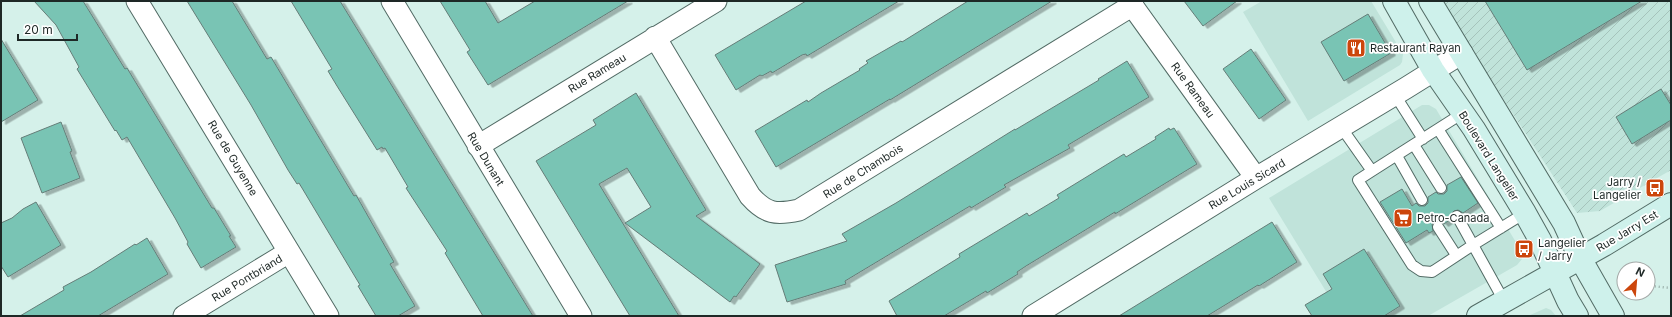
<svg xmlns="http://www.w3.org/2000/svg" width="1672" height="317" font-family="Inter,sans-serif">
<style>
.built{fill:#c0e3da}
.industrial{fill:url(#industrial-furrows)}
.building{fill:#79c4b4;stroke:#657d78;filter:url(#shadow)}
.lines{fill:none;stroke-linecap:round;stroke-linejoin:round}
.lane-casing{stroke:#526b65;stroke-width:12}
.street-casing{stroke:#526b65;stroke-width:23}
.secondary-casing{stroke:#526b65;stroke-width:24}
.path{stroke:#94aaa4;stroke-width:2.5;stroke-dasharray:1 3;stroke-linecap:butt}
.lane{stroke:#fff;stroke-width:10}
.street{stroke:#fff;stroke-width:21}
.secondary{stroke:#cef1eb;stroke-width:22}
.labels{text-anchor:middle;stroke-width:3.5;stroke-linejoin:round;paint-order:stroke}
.poi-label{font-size:11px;fill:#1e2826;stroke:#fff;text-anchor:start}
.street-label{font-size:11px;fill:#1e2826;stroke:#fff}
</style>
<defs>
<pattern id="industrial-furrows" width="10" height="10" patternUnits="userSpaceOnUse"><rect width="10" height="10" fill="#c0e3da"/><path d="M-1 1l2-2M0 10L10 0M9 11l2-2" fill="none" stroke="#a5c3bb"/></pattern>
<filter id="shadow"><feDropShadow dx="4.5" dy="2.5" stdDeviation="0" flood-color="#0004"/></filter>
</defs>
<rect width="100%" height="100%" fill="#d5f1ea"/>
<path class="built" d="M1262 1H1371L1403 54 1402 62 1400 65 1308 121 1243 12Z
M1422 105H1429L1436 109 1523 254 1522 259 1517 265 1428 316H1341L1269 198Z
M1546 308 1551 310 1556 316H1528Z"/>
<path class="industrial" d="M1440 1H1671V170L1600 211 1577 213Z"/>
<path class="building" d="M34 1H83L125 69 127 68 212 208H214L231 236H229L236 247 201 268 187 244 188 242 175 218 127 137 122 140 116 130 115 131 77 69 79 67 56 25Z
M187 1H232L267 59 271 57 354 196 356 195 394 262 390 264 415 306 398 316H376L358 286 360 285 299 183 297 184 288 170 251 105Z
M291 1H340L533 316H483L445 253 447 251 406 188 408 187 385 148 383 149 382 147 377 150 337 86 328 71 332 69Z
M440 1H485L498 23 535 1H628L488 85 467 52 470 50Z
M806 1H899L807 56 806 54 802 55 772 73 771 71 762 76 760 75 736 90 715 55Z
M968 1H1052L890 100V99L776 167 755 131 807 100 808 102 821 93 860 70 859 69 868 63 866 61 901 41 902 42Z
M1184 1H1237L1203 26Z
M1485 1H1642L1527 70Z
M1368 14 1391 53 1344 81 1321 42Z
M1 39 38 100 1 122Z
M1251 49 1286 100 1259 119 1223 69Z
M1127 61 1149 97 1068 145 1070 148 1004 185 1006 187 971 208 970 206 845 281 846 284 787 302 775 265 847 241 842 234 896 203 1015 129V130L1099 80 1098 79Z
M1661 89 1671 105V120L1632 144 1616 117Z
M636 93 706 210 696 216 760 264 736 297 734 296 730 302 625 223 651 207 627 168 599 184 679 316H630L536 161 596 125 593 120Z
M61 122 72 151 70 152 80 178 42 193 21 138Z
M1169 128 1170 130 1174 128 1197 164 1115 214V212L1026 266 1017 272 1018 274 987 293 986 291 944 316H897L889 301 960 257 959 254 1027 213 1029 216 1059 198 1057 195 1124 154 1126 157 1156 139 1155 137Z
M1461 177 1478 203 1463 213 1458 210 1454 211 1451 215V219L1444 224 1441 221H1435L1432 224 1433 231 1429 233 1427 230 1406 243 1380 202 1402 189 1412 206 1416 203 1419 206H1425L1428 203V197L1436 192 1438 194H1444L1447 191V185Z
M36 202 61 245 8 277 1 266V223L12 218 23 209Z
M1272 222 1297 262 1259 286 1258 285 1207 316H1119Z
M147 238 168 274 98 316H20L64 290 63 287 91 272 135 244 136 245Z
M1364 249 1400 306 1384 316H1312L1305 305 1332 289 1323 274Z"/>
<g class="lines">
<g class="lane-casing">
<path id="lane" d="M1395 95 1423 139
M1341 127 1372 171 1463 113
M1438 129 1501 228
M1414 145 1441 188
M1397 156 1422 200
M1372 171 1358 180 1412 265 1421 271 1432 272 1473 245 1457 216
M1438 227 1456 255
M1504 301 1473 245 1525 213"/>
</g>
<g class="street-casing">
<path id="street" d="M137 1 328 316
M392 1 581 316
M1129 1 1256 178
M655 37 750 196C766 214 776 215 799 210L1133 5
M478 146 716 1
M184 316 289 252
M1033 316 1256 178 1406 88 1462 53"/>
</g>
<g class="secondary-casing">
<path id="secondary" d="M1394 1 1433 70 1474 129 1525 213 1540 240 1568 301 1577 316
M1430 1 1564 223 1580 258 1613 316
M1478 316 1604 245 1671 204"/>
</g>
<path class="path" d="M1620 274 1624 276
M1648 283 1651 286 1671 288"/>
<use href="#lane" class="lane"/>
<use href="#street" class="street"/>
<use href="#secondary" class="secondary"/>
</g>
<defs>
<g id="restaurant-square" transform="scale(1)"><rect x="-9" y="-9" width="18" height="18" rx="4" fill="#cc460c" stroke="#fff"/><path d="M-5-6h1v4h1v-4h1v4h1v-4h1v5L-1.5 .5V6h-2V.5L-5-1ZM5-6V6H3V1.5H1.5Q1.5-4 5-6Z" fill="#fff"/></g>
<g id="bus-square" transform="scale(1)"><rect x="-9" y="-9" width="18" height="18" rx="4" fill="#cc460c" stroke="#fff"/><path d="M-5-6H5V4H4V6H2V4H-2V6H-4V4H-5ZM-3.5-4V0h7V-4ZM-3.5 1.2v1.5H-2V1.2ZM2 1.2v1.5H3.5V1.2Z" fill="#fff"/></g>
<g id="supermarket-square" transform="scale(1)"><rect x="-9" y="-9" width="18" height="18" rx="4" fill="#cc460c" stroke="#fff"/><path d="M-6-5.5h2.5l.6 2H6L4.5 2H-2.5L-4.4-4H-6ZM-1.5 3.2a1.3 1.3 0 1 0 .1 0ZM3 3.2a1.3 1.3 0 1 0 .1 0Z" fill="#fff"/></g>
</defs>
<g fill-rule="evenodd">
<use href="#restaurant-square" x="1356" y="48"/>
<use href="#bus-square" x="1655" y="188"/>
<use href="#supermarket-square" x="1403" y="218"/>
<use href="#bus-square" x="1524" y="249"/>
</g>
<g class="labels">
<g class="poi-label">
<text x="1370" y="52">Restaurant Rayan</text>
<text x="1641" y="186" text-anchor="end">Jarry /<tspan x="1641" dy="13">Langelier</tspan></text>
<text x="1417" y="222">Petro-Canada</text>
<text x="1538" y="247">Langelier<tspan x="1538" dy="13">/ Jarry</tspan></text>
</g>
<g class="street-label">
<text transform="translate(597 73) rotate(-31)" y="4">Rue Rameau</text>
<text transform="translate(1193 90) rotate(54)" y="4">Rue Rameau</text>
<text transform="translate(1489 156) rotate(58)" y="4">Boulevard Langelier</text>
<text transform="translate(233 158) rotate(59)" y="4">Rue de Guyenne</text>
<text transform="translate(486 159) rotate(59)" y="4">Rue Dunant</text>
<text transform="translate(863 171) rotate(-32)" y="4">Rue de Chambois</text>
<text transform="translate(1247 184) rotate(-31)" y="4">Rue Louis Sicard</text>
<text transform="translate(1627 231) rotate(-31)" y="4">Rue Jarry Est</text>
<text transform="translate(247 278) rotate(-31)" y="4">Rue Pontbriand</text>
</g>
</g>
<rect width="1672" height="317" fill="none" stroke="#1e2826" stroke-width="4"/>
<g transform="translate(1636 281) rotate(26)"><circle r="19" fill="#ffffff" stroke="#a5a9a8"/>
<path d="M0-3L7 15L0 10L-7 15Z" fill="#cc460c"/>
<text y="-6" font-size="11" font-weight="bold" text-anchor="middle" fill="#1e2826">N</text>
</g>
<path d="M18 34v6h59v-6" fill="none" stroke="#1e2826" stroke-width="2"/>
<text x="24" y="34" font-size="12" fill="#1e2826" stroke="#ffffff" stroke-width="3" paint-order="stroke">20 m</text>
</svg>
